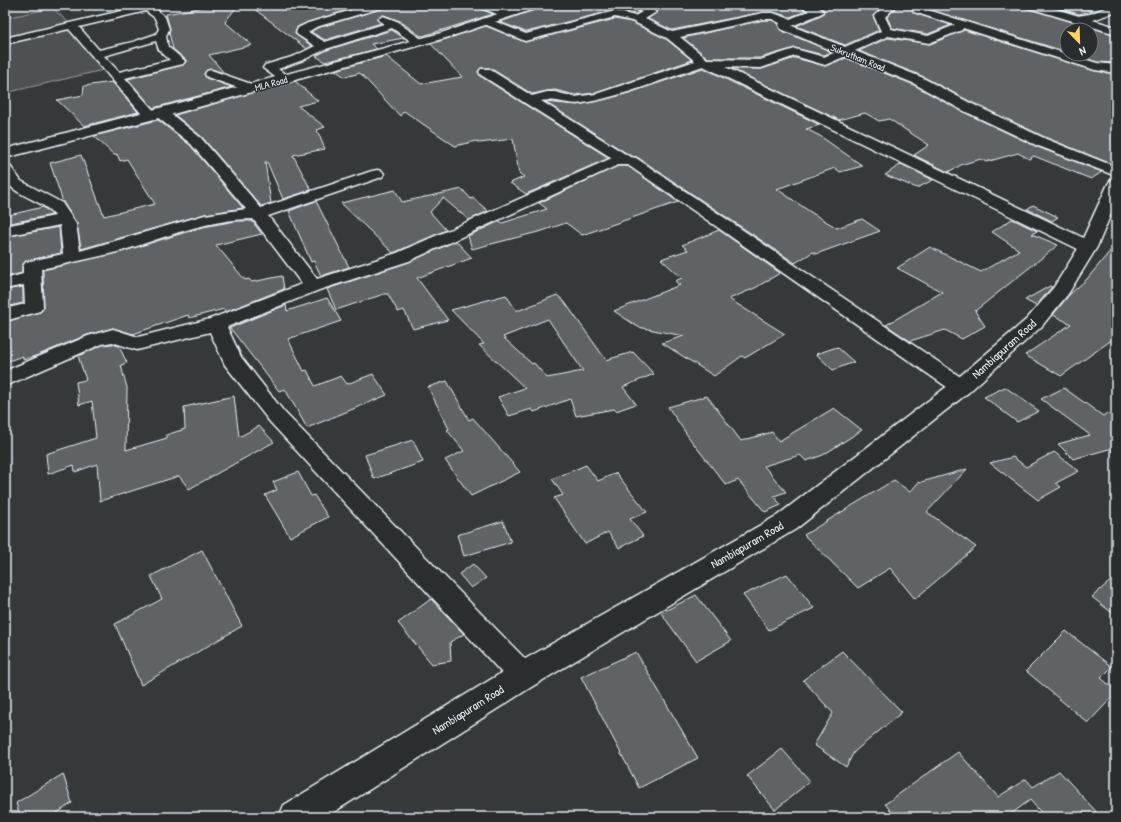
<svg xmlns="http://www.w3.org/2000/svg" width="1121" height="822" font-family="'Patrick Hand',sans-serif">
<style>
.built{fill:#424647}
.green{fill:#4d5152;stroke:#9aa1a5}
.building{fill:#5f6365;stroke:#e8f1f8;fill-rule:evenodd}
.lines{fill:none;stroke-linecap:round;stroke-linejoin:round}
.street-casing{stroke:#e8f1f8;stroke-width:3}
.secondary-casing{stroke:#e8f1f8;stroke-width:3}
.street{fill:#2a2d2e;fill-rule:evenodd}
.secondary{fill:#2a2d2e;fill-rule:evenodd}
.labels{text-anchor:middle;stroke-width:3;stroke-linejoin:round;paint-order:stroke}
.far-street-label{font-size:10px;fill:#e8f1f8;stroke:#2a2d2e}
.street-label{font-size:12px;fill:#e8f1f8;stroke:#2a2d2e}
</style>
<rect width="100%" height="100%" fill="#35393a"/>
<filter id="ink" filterUnits="userSpaceOnUse"><feTurbulence type="fractalNoise" baseFrequency=".025" numOctaves="2"/><feDisplacementMap in="SourceGraphic" scale="8" xChannelSelector="R" yChannelSelector="G"/><feConvolveMatrix kernelMatrix="1 2 1 2 8 2 1 2 1" color-interpolation-filters="sRGB"/></filter>
<g filter="url(#ink)">
<path class="built" d="M19 5H63L9 17 5 13V8Z"/>
<path class="green" d="M53 8 70 24 5 39V18Z
M70 30 103 70 5 93V44Z"/>
<path class="building" d="M215 5H238L225 22 252 45 209 55 224 73 211 69 207 70 204 73 206 78 232 87 153 108 128 79 183 65 186 62V60L173 49 169 33 170 29 166 14Z
M249 5H364L308 22 297 27 295 34 312 46 307 49Z
M386 5H477L478 8 493 14 423 36 419 35 400 21 384 15 376 19 381 23 325 40 311 32 317 28 384 8Z
M542 5H629L639 12 635 14 615 10 526 32 500 22 540 8Z
M647 5H797L806 11 790 17 774 12H763L672 30 648 19 657 11Z
M816 5H865L879 10 873 16 879 30 845 45 796 26 823 14 824 10Z
M897 5H1024L1026 8 1116 35V63L1097 62 1072 54H1091V30H1067V52L918 6 912 10 914 13 951 25 928 34 892 28 887 17 897 7Z
M1047 5H1077L1092 11 1079 14Z
M615 19 631 22 666 39 692 60 596 93 575 95 555 90 547 91 532 94 490 68H481L478 71 480 76 609 158 526 194 510 183 524 177 519 173 513 139 479 143 476 141 455 146 404 111 400 116 360 73 345 77 335 70 386 56 421 84 462 77 431 44 486 26 525 42Z
M763 20H772L778 24 780 30 832 52 824 55 795 48 760 58H708L683 38Z
M392 30 404 38 371 44 377 49 325 62 316 56 327 50Z
M964 30 1095 71 1116 74V163L1114 165 1047 138 971 102 922 76 859 51 888 38 930 44Z
M795 58 825 66 846 58 912 84 959 110 1035 146 1102 172 1091 179 1034 156 1029 159 1018 153 986 162 981 159 963 164 948 172 914 155 929 145 889 119 879 121 865 113 839 120 732 69H762Z
M703 68 820 125 806 129 820 136 863 166 840 172 835 168 777 189 812 213 837 228 862 219 880 231 816 254 813 252 795 263 637 157 631 156 545 102 577 105 599 101 629 93Z
M295 81 318 101 298 106 325 127 317 130 325 149 293 155 311 190 283 199 267 162H265L271 203 261 206 202 137 175 115Z
M112 82 138 112 84 126 57 100 83 95 84 86Z
M158 120 190 145 243 208 205 214 81 249 77 224 63 202 50 163 81 155 104 216 155 204 127 159 120 161 117 154 114 155 94 136Z
M901 164 933 180 917 188 885 175Z
M618 166H628L678 202 582 235 566 223 542 231 472 249 468 236 500 221 502 223 547 209 539 203Z
M462 189 471 199 473 198 488 211 469 220 443 198 430 212 446 230 393 253 341 203 395 190 402 202Z
M316 201 349 267 321 276 314 261 311 262 289 211Z
M1033 205 1058 217 1052 221 1027 209Z
M43 207 52 215 5 224V216Z
M1012 219 1037 231 1032 234 1058 245 975 311 985 326 962 339 945 330 910 341 886 325 942 292 897 268 930 247 981 272 1019 250 992 232Z
M236 221H252L262 234 216 245 245 280 249 279 252 282 282 276 284 289 225 312 224 309 189 318 188 315 133 334 113 328 87 335 38 355 23 360V356L5 362V322L40 312 44 308 43 270 121 252 203 227Z
M59 227 61 253 26 261 22 265V273L5 277V237Z
M719 230 780 273 755 288 729 299 785 334 745 358 742 356 714 376 662 343 684 336 638 327 614 311 680 285 675 281 682 278 661 259 688 250 682 245Z
M456 241 472 258 417 278 448 320 413 329 404 310 398 312 388 294H384L336 310 327 289 409 262Z
M1116 244V337L1061 376 1025 355 1071 324 1053 315 1069 295 1087 279Z
M1050 286 1052 287 1036 306 1025 300Z
M23 287V303L5 307V290Z
M506 295 516 310H520L557 295 564 301 606 360 633 352 654 374 623 387 636 404 616 411 614 409 576 416 570 399 534 412 532 409 509 416 498 397 525 388 479 345 484 344 451 310ZM548 319 583 371 547 378 534 363 532 364 503 337Z
M327 298 341 321 288 339 304 371 307 370 315 386 341 376 347 384 373 374 387 395 307 428 285 389 279 391 230 328 286 305 287 311Z
M112 344 119 346 127 363 121 365 127 388 126 450 167 438 166 435 185 429 184 407 234 396 239 437 259 426 274 442 189 489 179 476 100 501 97 464 75 472 74 465 48 474 46 454 96 438 92 401 79 405 76 382 86 380 78 356 102 345Z
M837 347 854 362 833 370 816 354Z
M447 381 469 420 473 418 520 472 471 496 445 460 464 451 447 430 449 429 428 387Z
M1005 387 1039 411 1017 422 984 397Z
M1064 388 1103 416 1107 413 1116 419V454L1109 449 1073 459 1058 444 1090 435 1041 399Z
M707 396 741 441 772 432 779 441 834 408 862 430 823 455 806 461 800 455 764 466 786 492 774 496 781 505 765 512 738 480 726 485 690 439 668 407Z
M413 440 423 462 374 479 365 455Z
M1054 452 1079 471 1056 483 1061 487 1038 500 990 463 1013 457 1026 467Z
M586 465 598 481 616 473 647 512 630 519 643 536 619 548 608 532 585 544 554 498 563 495 552 479Z
M967 469 927 512 976 547 915 599 890 568 858 588 804 535 894 480 910 492 918 483Z
M298 472 311 496 314 495 328 517 290 537 265 495 277 490 273 482Z
M503 521 511 542 464 556 457 535Z
M202 550 242 626 141 685 115 624 162 599 151 576Z
M473 564 486 578 471 588 459 574Z
M787 574 814 608 769 630 743 595Z
M1116 576V616L1092 597Z
M696 595 731 641 696 661 661 613Z
M431 599 464 634 450 642 451 661 432 664 398 623Z
M1066 631 1112 667 1101 678 1116 691V693L1088 723 1026 671Z
M842 651 902 712 854 752 846 767 814 745 833 713 803 680Z
M636 652 698 758 639 788 581 677Z
M782 749 810 781 775 810 747 776Z
M958 752 998 797 1026 779 1033 787 1059 771 1101 817H1045L1030 800 1007 817H896L885 804Z
M63 774 72 803 51 817H20L16 803Z"/>
<g class="lines">
<g class="street-casing">
<path id="street" d="M147 5H165L164 7 156 9 165 17 169 29 166 36 168 47 185 61 183 64 125 78 155 112 161 109 166 110 201 138 261 208 372 171 377 170 382 171 384 174 382 177 268 216 317 279 397 253 612 158 481 75 479 72 481 69H489L532 96 547 92H555L575 97 596 94 695 61 667 38 632 21 615 17 525 41 482 23 481 21 482 19 486 18 526 34 615 11 635 16 642 12 630 5H644L656 12 645 19 672 32 763 13H773L790 19 809 11 798 5C807 5 817 4 823 11L822 13 792 26 845 47 881 31 874 16 886 5 896 6 885 17 891 29 928 36 955 25 914 12 913 10 918 7 922 8 1067 54 1097 63 1116 65V73L1095 70 963 28 962 30 929 43 888 36 855 51 921 77 970 103 1046 139 1116 167V176L1036 145 960 109 913 83 846 56 825 65 795 56 761 68 725 67 1094 243 1096 247 1094 251 1088 252 1082 251 703 66C664 79 624 96 583 103 568 106 556 98 541 101L630 157 636 158 968 382 971 387 968 392 961 394 954 392 628 165H618L409 261 319 290 227 327 241 357 284 412 533 667 537 676 533 685 523 689 513 685 270 422 225 365 210 332 137 350 112 342 102 344 5 386V371L88 336 113 329 138 337 210 319 302 284 253 219C207 219 164 238 121 251 94 258 67 263 41 269L43 307 40 311 5 321V309L25 304 24 285 5 289V279L23 274V266L26 262 63 254 60 225 5 236V226L55 216C44 200 12 195 6 180 4 176 5 169 5 165L10 166 21 181 62 203 76 224 80 251 205 215 246 209 191 144 157 117 156 119H146L69 29 5 44V38ZM146 11 155 18 159 29 156 34 133 42 99 50 79 27ZM763 19H772L780 23 779 25 781 29 836 52 824 57 795 49 760 60 707 59 680 37ZM156 41 159 50 170 60 119 72 104 56Z
M369 5H385L384 7 316 27 308 32 325 42 384 24 378 19 383 16 399 22 400 24 423 40 425 42 423 44H415L392 28 326 49 303 60 278 69 292 79 290 82H282L263 68 265 65 295 56 315 46 298 35 296 33 298 28 308 23Z
M478 5H492L510 12 511 14 510 16H502L479 7Z
M1112 5H1116V11C1107 15 1079 28 1071 19L1072 17 1090 14Z
M211 70 254 85 256 88 254 91 250 92 207 77 205 74 207 71Z"/>
</g>
<g class="secondary-casing">
<path id="secondary" d="M525 5H541L540 7 449 37 166 116 5 158V149L441 33Z
M1025 5H1042L1116 27V34L1026 7Z
M1116 179V202L1097 247 1068 294 1041 327 969 392 796 529 533 686 326 817H279L284 805 513 666 778 515 953 382 1027 319 1054 287 1079 247 1108 184 1110 181Z"/>
</g>
<use href="#street" class="street"/>
<use href="#secondary" class="secondary"/>
</g>
</g>
<g class="labels">
<g class="far-street-label">
<text transform="translate(858 57) rotate(22)" y="4">Sukrutham Road</text>
<text transform="translate(271 83) rotate(-15)" y="4">MLA Road</text>
</g>
<g class="street-label">
<text transform="translate(1004 349) rotate(-42)" y="4">Nambiapuram Road</text>
<text transform="translate(747 545) rotate(-30)" y="4">Nambiapuram Road</text>
<text transform="translate(468 710) rotate(-32)" y="4">Nambiapuram Road</text>
</g>
</g>
<rect width="1121" height="822" fill="none" stroke="#2a2d2e" stroke-width="20"/>
<rect x="10" y="10" width="1101" height="802" fill="none" stroke="#e8f1f8" stroke-width="1.5" filter="url(#ink)"/>
<g transform="translate(1079 42) rotate(157)"><circle r="19" fill="#2a2d2e" stroke="#767b7f"/>
<path d="M0-3L7 15L0 10L-7 15Z" fill="#ffd166"/>
<text y="-6" font-size="11" font-weight="bold" text-anchor="middle" fill="#e8f1f8">N</text>
</g>
</svg>
